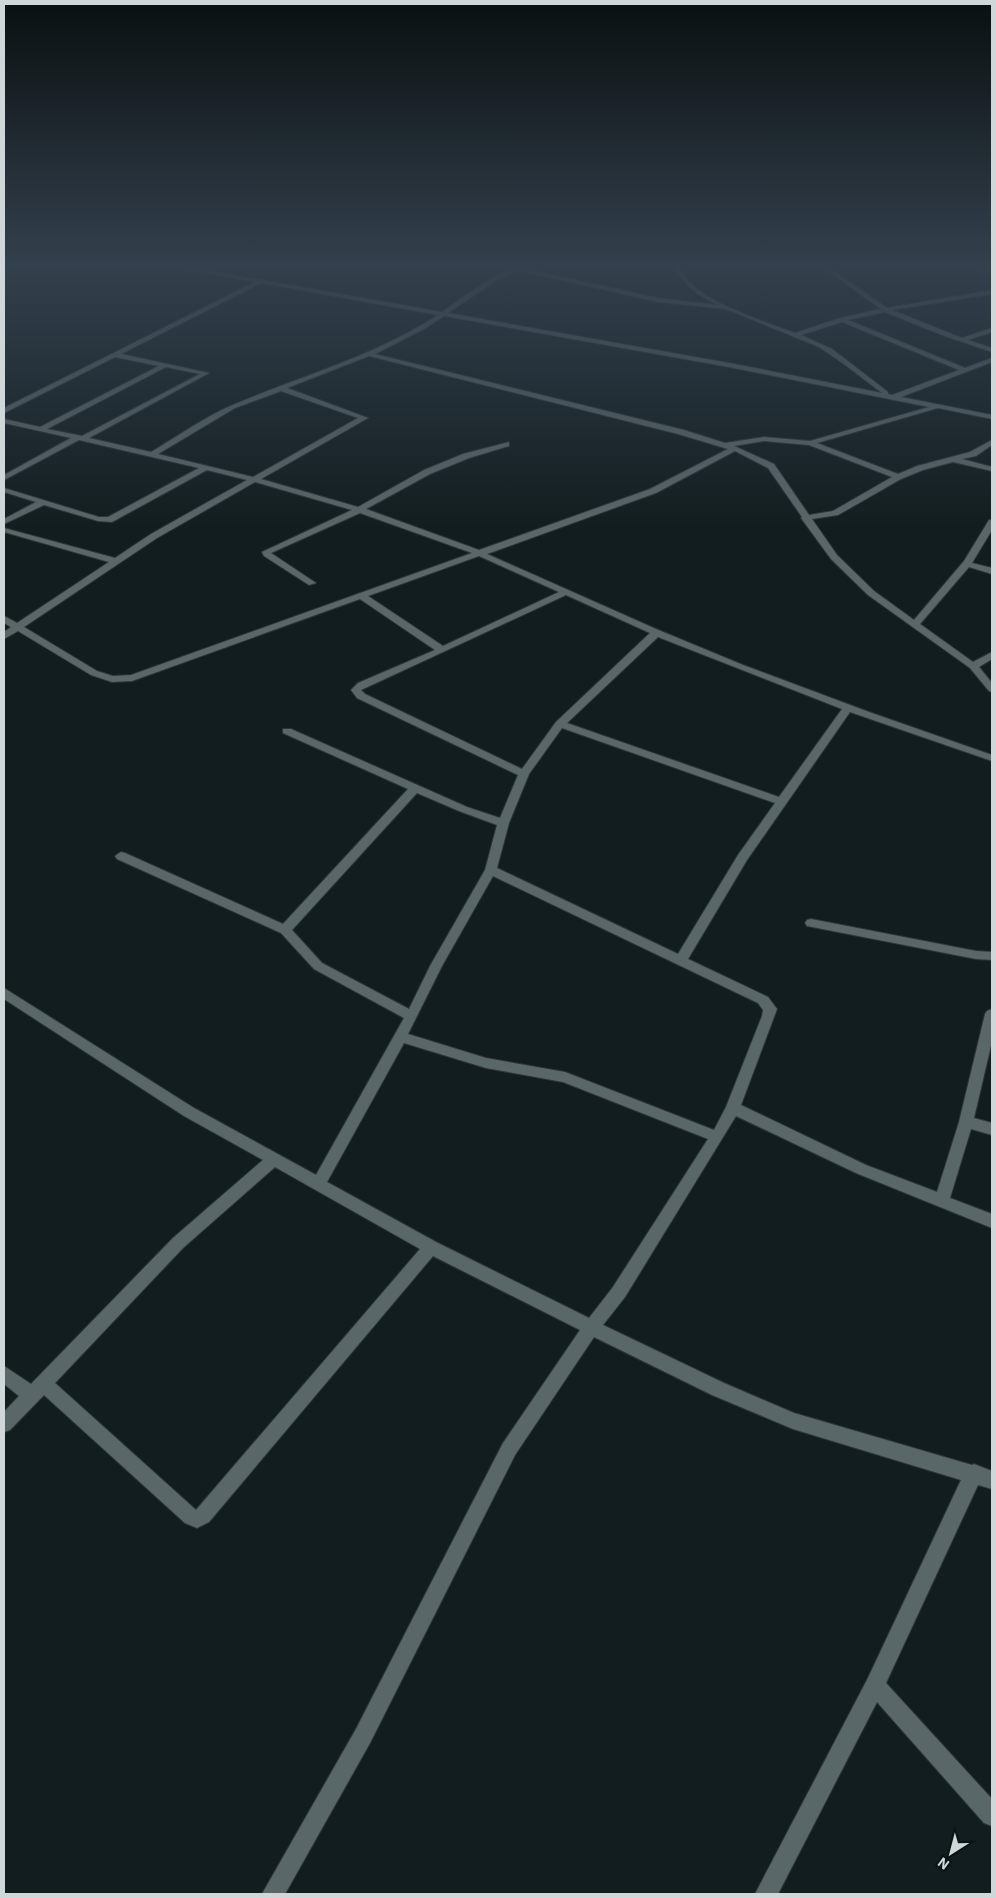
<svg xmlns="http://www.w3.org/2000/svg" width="996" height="1898" font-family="'IBM Plex Sans',sans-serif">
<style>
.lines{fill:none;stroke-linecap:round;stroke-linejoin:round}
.street-casing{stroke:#2f3537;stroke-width:2}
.street{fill:#5a6769;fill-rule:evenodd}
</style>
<rect width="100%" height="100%" fill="#121d1f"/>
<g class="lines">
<g class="street-casing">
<path id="street" d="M4 264H10L4 267Z
M161 264H172L442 312C461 299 507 264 527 264L521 268 658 298 718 305C697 295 683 285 673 264H679C681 268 683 274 686 278 706 304 764 321 795 333L840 318 881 309 818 264H824L887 308 992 290V294L892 310 962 338 992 328V332L968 340 992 348V352L942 335 885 312 848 320 965 368 992 358V362L901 397 992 415V419L938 408 817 443 898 474 917 466 970 452 992 440V445L976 456 962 459 992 467V471L953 462 923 470 901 479 838 515 812 519 837 555 874 591 914 620 964 561 989 520H992V530L972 563 992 568V574L969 567 920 624 973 662 992 652V659L979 667 992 683V692L989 691 970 668 868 595 831 559 801 518 802 517 768 468 735 451 656 493 487 554 656 629 743 665 869 712 992 755V761L850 712 747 860 688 959 768 997 777 1009 741 1105 866 1165 937 1192 959 1122 985 1014 987 1011 992 1009V1041L974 1118 992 1123V1135L971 1129 950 1198 992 1214V1228L856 1173 736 1116 625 1297 603 1325 724 1383 794 1413 972 1465 974 1464 992 1471V1489L978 1485 886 1683 992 1799V1826L984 1823 877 1702 778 1894H755L868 1678 961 1480 793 1429 712 1395 594 1337 515 1455 370 1743 285 1894H262L356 1729 503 1443 580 1330 433 1256 209 1522 197 1528 185 1523 44 1395 10 1430 4 1432V1412L19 1396 4 1384V1366L31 1384 173 1238 263 1160 184 1116 4 999V988L194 1108 316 1175 404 1018 314 969 281 933 117 859 115 856 121 852 125 853 283 924 408 789 283 733V729H291L467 807 500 818 518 775 357 698 351 690 358 683 435 650 360 599 132 681 112 682 91 675 18 631 4 639V632L11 627 4 623V616L17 623 109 562 4 532V528L115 558 151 534 247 480 207 470 112 522 98 521 44 505 4 524V519L36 502 4 492V488L99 517H108L199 468 79 440 4 480V475L71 438 4 423V419L40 427 159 366 115 357 6 412 4 413V408L255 282ZM517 270 658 302 726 309 819 347 844 364 882 393 729 363 448 313 494 282ZM261 283 438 315C375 356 301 376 233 405 204 417 177 437 151 452L89 438 209 373 121 354ZM444 316 729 367 929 407 810 441 764 437 725 443 684 430 375 354 424 329ZM842 322 959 370 892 395 888 394V392L832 349 801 335ZM369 356 678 434 728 449 650 489 479 550 366 509 430 474 469 458 509 446V442L463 454 424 470 358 507 261 479 368 418 287 388ZM166 367 200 374 82 436 47 429ZM281 391 358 418 253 477 158 454 235 408ZM764 441 809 445 892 477 833 511 809 515 774 464 734 446ZM255 482 352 510 262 552 264 556 309 585 316 583 271 553 360 513 472 553 131 675 113 676 97 671 24 627 157 538ZM479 556 559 592 443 646 368 596ZM566 595 650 633 556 722 522 769 365 694 361 690ZM658 637 842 709 779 797 567 723ZM562 728 775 803 738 855 678 954 497 868 509 823 529 774ZM417 793 459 811 497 825 485 870 430 966 409 1009 322 963 292 930ZM493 876 758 1003 763 1010 762 1016 726 1107 714 1130 565 1072 486 1058 408 1034 442 966ZM404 1043 486 1068 563 1082 708 1139 613 1287 589 1318 436 1242 327 1182ZM275 1167 420 1249 196 1510 55 1383 183 1248Z
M964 264H972L992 270V274Z
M811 919 976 951 992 952V960L976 959 807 926 805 923 807 920Z"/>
</g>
<use href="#street" class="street"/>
</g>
<linearGradient id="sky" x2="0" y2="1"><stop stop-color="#0a1011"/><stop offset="0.5" stop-color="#33404d"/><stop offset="1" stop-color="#33404d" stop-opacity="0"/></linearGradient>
<rect width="996" height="530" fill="url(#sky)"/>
<rect width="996" height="1898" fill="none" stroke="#d0d7d8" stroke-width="10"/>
<g transform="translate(951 1853) rotate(216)" stroke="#091416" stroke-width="4" paint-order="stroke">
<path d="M0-4L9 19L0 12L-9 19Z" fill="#d0d7d8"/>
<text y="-8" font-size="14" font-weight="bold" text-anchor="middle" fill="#d0d7d8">N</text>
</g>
</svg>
